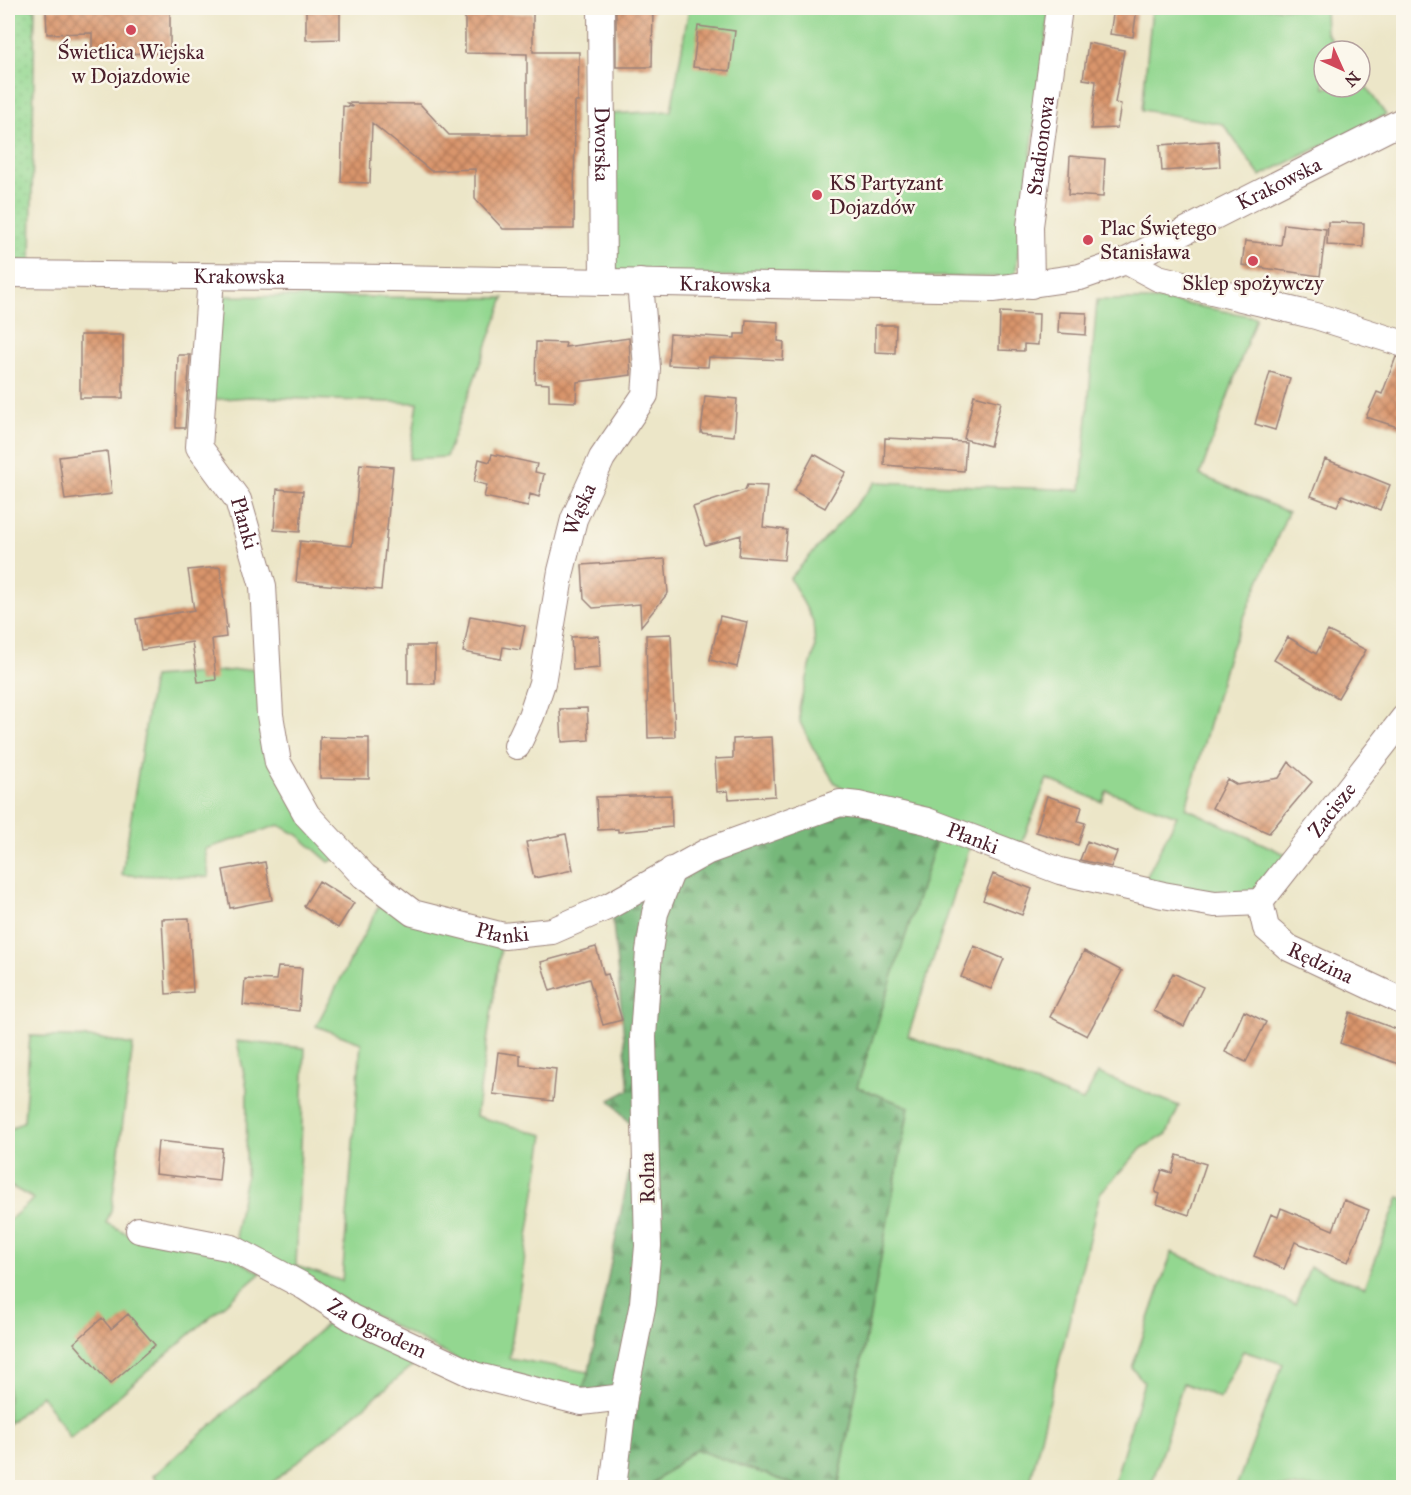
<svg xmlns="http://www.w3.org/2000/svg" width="1411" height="1495" font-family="'IM FELL Great Primer',serif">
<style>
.green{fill:#93d790;stroke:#6e7b5e;stroke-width:1.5}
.forest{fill:url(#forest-firs);stroke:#606c52;stroke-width:1.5}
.park{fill:url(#park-dots);stroke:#6e7b5e;stroke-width:1.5}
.building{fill:url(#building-cross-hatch)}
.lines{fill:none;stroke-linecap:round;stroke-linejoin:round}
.minor-casing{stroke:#9b827a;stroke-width:28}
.minor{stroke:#fff;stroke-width:26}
.poi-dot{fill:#d1495b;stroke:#fbf7ec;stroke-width:2}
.labels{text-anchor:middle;stroke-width:5;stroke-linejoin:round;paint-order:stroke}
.poi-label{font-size:21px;fill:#4a1f2b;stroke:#fbf7ec}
.street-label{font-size:21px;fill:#4a1f2b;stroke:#fbf7ec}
</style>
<defs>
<pattern id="forest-firs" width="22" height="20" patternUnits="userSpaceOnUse" patternTransform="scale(1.5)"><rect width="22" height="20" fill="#76b87a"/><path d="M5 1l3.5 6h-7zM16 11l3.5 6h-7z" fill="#639564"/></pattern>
<pattern id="park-dots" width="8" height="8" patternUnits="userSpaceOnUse" patternTransform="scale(1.5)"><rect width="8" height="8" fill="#93d790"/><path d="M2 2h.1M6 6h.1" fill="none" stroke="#80b87c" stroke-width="1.8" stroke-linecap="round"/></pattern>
<pattern id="building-cross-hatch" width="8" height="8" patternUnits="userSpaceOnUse" patternTransform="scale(1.5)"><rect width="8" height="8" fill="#d9956c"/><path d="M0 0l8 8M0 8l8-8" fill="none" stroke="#b27959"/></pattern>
</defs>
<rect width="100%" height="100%" fill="#fbf7ec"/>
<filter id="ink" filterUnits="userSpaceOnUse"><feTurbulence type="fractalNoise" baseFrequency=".0167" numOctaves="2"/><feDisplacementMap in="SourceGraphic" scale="12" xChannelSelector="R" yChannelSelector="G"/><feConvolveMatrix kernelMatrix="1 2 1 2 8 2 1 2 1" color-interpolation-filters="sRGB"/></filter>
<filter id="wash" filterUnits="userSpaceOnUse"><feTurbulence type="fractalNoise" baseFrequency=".008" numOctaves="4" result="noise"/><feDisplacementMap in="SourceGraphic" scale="24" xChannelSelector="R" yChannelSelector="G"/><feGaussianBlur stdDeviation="1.35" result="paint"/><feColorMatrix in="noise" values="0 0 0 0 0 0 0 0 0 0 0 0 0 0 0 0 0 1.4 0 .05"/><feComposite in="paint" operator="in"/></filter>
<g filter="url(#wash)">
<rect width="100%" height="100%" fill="#ece6c8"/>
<path class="green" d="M689 8H1050L1015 277 610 276 608 114 671 111Z
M1152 8H1325L1326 32 1340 51H1324V87H1360V78L1386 115 1260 176 1223 124 1142 110Z
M216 296 504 298 446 457 409 459 418 403 249 397 211 400Z
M1097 300H1164L1256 317 1200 475 1288 512 1228 656 1186 808 1287 855 1254 896 1143 884 1177 816 1107 791 1102 802 1047 779 1019 850 855 796 835 783 814 750 800 722 799 707 815 649 813 621 790 578 876 482 1081 490Z
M261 668 272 764 339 857 329 862 298 835 279 825 205 849 209 877 122 875 153 677Z
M939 832 971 843 908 1036 1083 1101 1098 1073 1179 1106 1167 1134 1142 1148 1100 1193 1029 1487 838 1488 909 1107 856 1087Z
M383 898 502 941 476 1116 544 1135 509 1358 589 1372 580 1396 475 1369 237 1243 236 1228 246 1177 247 1088 237 1041 305 1048 296 1266 342 1281 361 1043 316 1026Z
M30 1036 97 1038 133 1045 111 1211 106 1223 134 1237 227 1254 261 1273 70 1438 42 1395 8 1424V1221L34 1199 12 1187 8 1190V1131L24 1121Z
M1399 1197 1404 1199 1403 1487H1236L1283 1364 1243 1351 1220 1398 1183 1383 1151 1487H1113L1144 1382 1132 1368 1172 1252 1295 1304 1310 1267 1365 1287Z
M336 1316 422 1358 267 1487H163L153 1476Z
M695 1449 801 1487 648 1488Z"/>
<path class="forest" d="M854 809 939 832 857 1087 909 1107 838 1487H801L695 1449 648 1487H619L628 1393 580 1396 589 1372 637 1132 610 1100 629 1090 612 913 711 856Z"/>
<path class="park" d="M8 8H35L31 265 8 261Z"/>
<g id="blocks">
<path class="building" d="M92 8H170V53L92 54V33L47 34 46 9Z
M306 8H340V39L306 40Z
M465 8H490V13H533V52H579L578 102H575L574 229H503L475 199V169L431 171 372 123 370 183 341 182 343 106 353 107 347 103 420 104 449 135H527V54L465 53Z
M616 8H653L652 67H616Z
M1114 8H1137L1133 37 1110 34Z
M698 26 735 31 730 71 693 67Z
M1088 43 1124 50 1115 103 1121 104 1117 128 1091 129 1096 81 1083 79Z
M1218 141 1220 167 1162 171 1160 145Z
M1070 156 1105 159 1103 197 1068 195Z
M1328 222 1364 223 1363 247 1327 245Z
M1284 224 1326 229 1320 276 1242 265 1245 241 1281 245Z
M1000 312 1039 314 1038 345 1024 344V351L999 350Z
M1059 312 1087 313 1086 335 1058 333Z
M746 320 779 322 778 341 784 342 783 360 709 357 708 367 668 365 670 334 735 338V334H745Z
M875 325H896L895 353 875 352Z
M80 335H123V398H80Z
M629 338 631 375 577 382 576 402 549 401V384L535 383 536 342 566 343 565 347Z
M178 355H190L185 428H176Z
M1396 357 1404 359V429L1366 417 1377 392 1382 394Z
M1270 372 1290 378 1275 430 1255 424Z
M974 395 1001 402 990 446 964 439Z
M705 396 737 399 734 436 701 433Z
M885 438 966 442 964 471 884 465Z
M107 451 112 494 65 500 59 457Z
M492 454 537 464 535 472 544 474 539 497 530 494 528 506 484 497 487 485 474 482 479 459 490 462Z
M814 454 846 472 825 508 794 491Z
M1325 459 1390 485 1380 510 1342 495 1337 506 1311 496Z
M360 464 393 467 381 590 296 582 300 541 352 546Z
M747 485 767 486 763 527 787 530 784 560 739 556 741 535 705 545 693 507 745 490Z
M277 489 303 491 300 532 274 530Z
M665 559 668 593 641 626 640 604 593 608 584 599 582 565Z
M220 567 227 628H225L226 637 212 639 216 680 198 682 192 642 141 650 136 619 194 610 188 570Z
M470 616 525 626 520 650 503 647 501 659 463 652Z
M720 616 747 622 737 667 710 660Z
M1328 631 1366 650 1338 698 1274 660 1288 637 1316 654Z
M671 634 675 737 648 738 646 635Z
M599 636 600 668 573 670 571 637Z
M408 646H435V684H408Z
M587 708 589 740 562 742 560 709Z
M320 737 369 738V779L320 778Z
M772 737 775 796 729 799 728 791 717 792 715 759 733 758V739Z
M1289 762 1312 782 1269 833 1212 808 1227 779 1237 785 1279 778Z
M671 795 672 827 618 832V829L598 830 596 797Z
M1047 796 1082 807 1078 821 1085 823 1078 845 1036 832Z
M566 834 573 870 534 878 526 842Z
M1087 841 1117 852 1111 867 1080 860Z
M265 862 272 900 230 908 223 870Z
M993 874 1032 889 1022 915 983 900Z
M319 881 354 903 338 928 304 906Z
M189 918 193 992 166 994 162 919Z
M974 946 1004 959 991 989 961 977Z
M596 947 604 975 608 974 622 1020 603 1025 589 979 550 991 541 962Z
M1084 951 1122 971 1087 1036 1050 1017Z
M278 967 302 968 299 1011 243 1005 245 979 276 980Z
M1173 973 1203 987 1184 1026 1154 1011Z
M1244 1011 1266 1022 1246 1062 1225 1052Z
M1350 1012 1404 1032V1066L1340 1043Z
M498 1052 520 1055V1065L556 1069 553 1101 493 1094Z
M158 1141 222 1148 219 1181 155 1174Z
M1177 1155 1206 1164 1189 1215 1157 1204 1160 1194 1155 1192 1162 1170 1172 1173Z
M1344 1200 1369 1210 1348 1262 1295 1242 1284 1269 1254 1256 1271 1214 1278 1217 1281 1208 1333 1230Z
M128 1314 155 1345 110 1384 74 1343 102 1318 111 1329Z"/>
</g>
</g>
<g filter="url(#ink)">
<use href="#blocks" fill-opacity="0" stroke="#9b827a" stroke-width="1.5"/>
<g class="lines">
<g class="minor-casing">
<g id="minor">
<path id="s1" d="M601 8 603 282"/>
<path d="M1126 261 1158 278 1316 316 1404 344"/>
<path id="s2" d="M8 274 391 278 995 289 1080 277 1126 261 1404 120"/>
<path id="s3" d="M211 277 199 447 238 500 263 586 270 715 278 763 307 815 364 876 413 913 504 936 552 931 609 906 708 851 840 803 858 805 927 821 1060 871 1163 895 1215 904 1260 902"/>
<path id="s4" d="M1031 285 1030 226 1059 8"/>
<path id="s5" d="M517 746 531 716 542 683 561 571 574 519 602 458 645 395 647 368 640 282"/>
<path id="s6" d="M1260 902 1404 718"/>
<path id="s7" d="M1260 902 1266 928 1289 948 1404 1002"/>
<path id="s8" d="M139 1230 232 1248 305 1287 352 1318 474 1375 581 1402 624 1397"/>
<path d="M613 1488 624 1397 643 1303 648 1246 643 1037 649 951 655 913 672 870"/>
</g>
</g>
<use href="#minor" class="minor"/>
</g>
</g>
<g class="poi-dot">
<circle cx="131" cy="30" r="6"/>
<circle cx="817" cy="195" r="6"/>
<circle cx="1088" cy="240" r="6"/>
<circle cx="1253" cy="261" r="6"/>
</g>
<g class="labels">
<g class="poi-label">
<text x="131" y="59">Świetlica Wiejska<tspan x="131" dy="24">w Dojazdowie</tspan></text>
<text x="829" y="190" text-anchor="start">KS Partyzant<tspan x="829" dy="24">Dojazdów</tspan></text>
<text x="1100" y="235" text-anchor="start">Plac Świętego<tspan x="1100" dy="24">Stanisława</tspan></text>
<text x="1253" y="290">Sklep spożywczy</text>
</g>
<g class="street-label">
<text dy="7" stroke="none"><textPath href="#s1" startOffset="136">Dworska</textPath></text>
<text dy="7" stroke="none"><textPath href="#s4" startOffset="140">Stadionowa</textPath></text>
<text dy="7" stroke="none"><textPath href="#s2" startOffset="1293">Krakowska</textPath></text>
<text dy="7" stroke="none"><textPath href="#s2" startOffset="231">Krakowska</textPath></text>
<text dy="7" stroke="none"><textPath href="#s2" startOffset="717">Krakowska</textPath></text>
<text dy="7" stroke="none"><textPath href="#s5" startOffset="246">Wąska</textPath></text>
<text dy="7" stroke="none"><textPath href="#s3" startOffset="260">Płanki</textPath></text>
<text dy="7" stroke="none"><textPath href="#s6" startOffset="117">Zacisze</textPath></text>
<text dy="7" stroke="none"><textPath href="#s3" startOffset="1304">Płanki</textPath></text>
<text dy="7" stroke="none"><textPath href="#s3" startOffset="800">Płanki</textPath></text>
<text dy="7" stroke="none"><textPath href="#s7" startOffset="92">Rędzina</textPath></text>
<text transform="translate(647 1178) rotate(-91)" y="7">Rolna</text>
<text dy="7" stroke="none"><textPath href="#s8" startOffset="261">Za Ogrodem</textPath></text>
</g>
</g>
<rect width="1411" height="1495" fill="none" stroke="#fbf7ec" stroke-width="30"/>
<g transform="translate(1342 69) rotate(135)"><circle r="28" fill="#fbf7ec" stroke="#b4a19f" stroke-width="1.5"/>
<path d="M0-4.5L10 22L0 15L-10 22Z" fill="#d1495b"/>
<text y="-9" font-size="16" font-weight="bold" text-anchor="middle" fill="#4a1f2b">N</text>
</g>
</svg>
